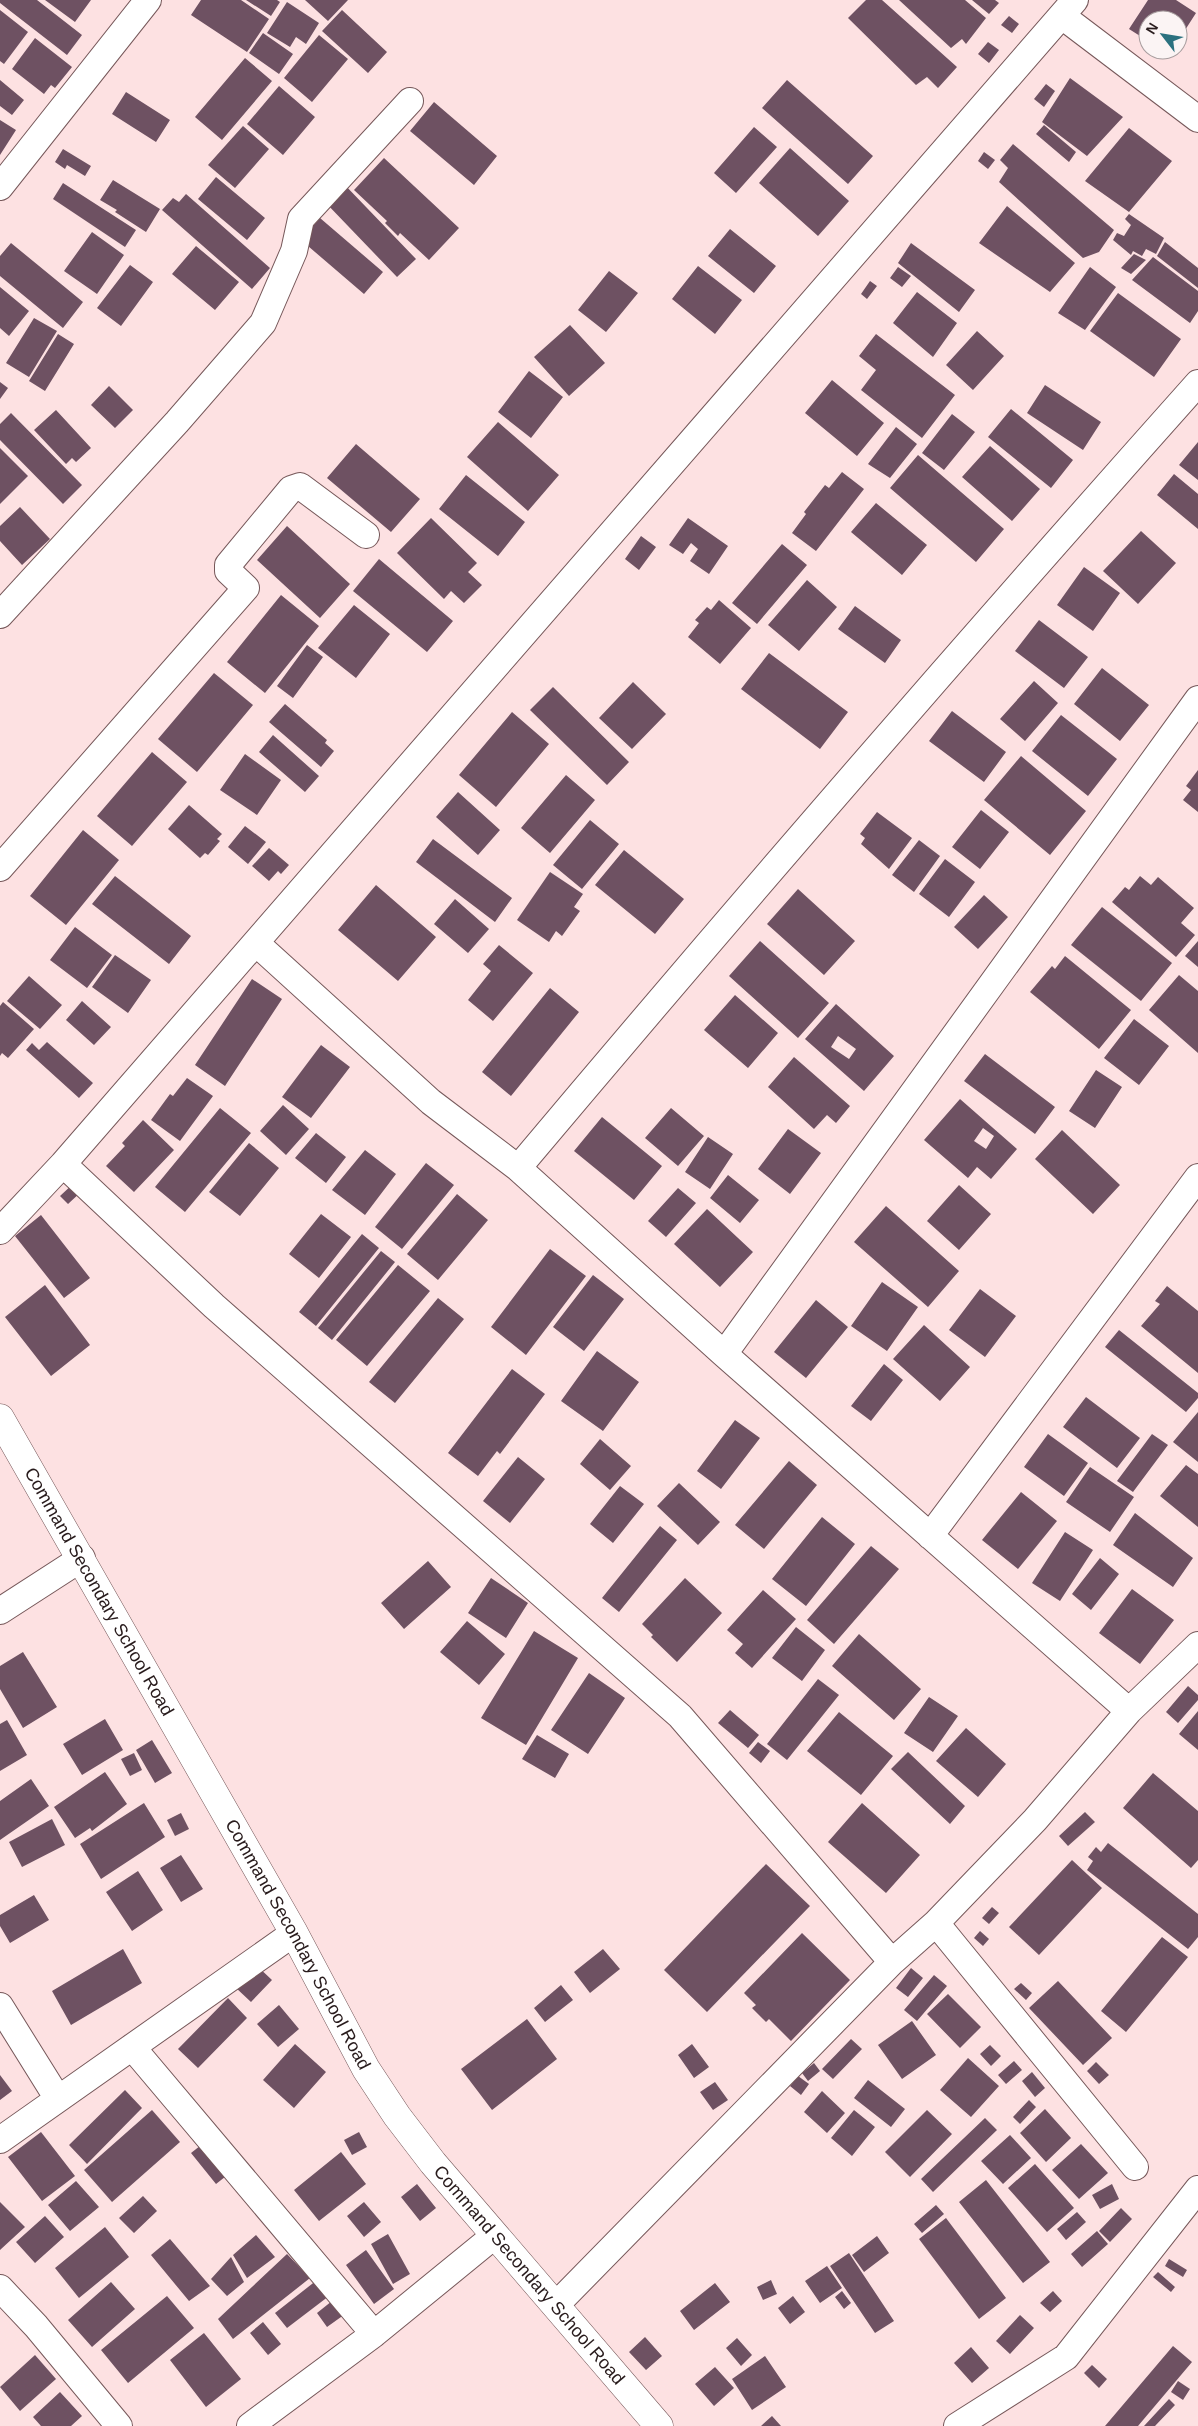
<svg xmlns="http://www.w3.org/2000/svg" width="1198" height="2426" font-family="Helvetica,sans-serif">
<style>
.building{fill:#6e5162;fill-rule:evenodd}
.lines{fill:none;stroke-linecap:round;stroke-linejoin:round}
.minor-casing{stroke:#76585a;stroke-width:28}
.secondary-casing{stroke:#76585a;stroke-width:29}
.minor{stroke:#fff;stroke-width:26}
.secondary{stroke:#fff;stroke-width:28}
.labels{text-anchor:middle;stroke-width:5;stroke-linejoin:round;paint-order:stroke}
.street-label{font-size:18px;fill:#281b1c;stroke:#fbf4f4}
</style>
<rect width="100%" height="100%" fill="#fde1e2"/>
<path class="building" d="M0 0H37L82 35 67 55 0 3Z
M45 0H91L75 22Z
M201 0H241L269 19 247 52 191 15Z
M246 0H277L280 2 271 16Z
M305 0H348L328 21Z
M866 0H882L957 67 938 88 927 77 916 85 848 18Z
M899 0H965L986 18 966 44 962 39 951 48Z
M972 0H995L999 3 989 14Z
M1148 0H1176L1196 13 1178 41V20H1148V41L1129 29Z
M287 2 319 23 306 44 296 37 290 47 267 33Z
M0 10 28 32 4 64 0 61Z
M342 10 387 52 368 73 322 31Z
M1009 16 1019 24 1012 33 1001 25Z
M263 33 293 54 279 74 249 53Z
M319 35 348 59 312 102 284 78Z
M35 38 72 67 55 88 51 85 44 94 12 69Z
M988 42 999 50 989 63 978 54Z
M245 58 272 81 222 140 195 117Z
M1070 78 1123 117 1087 156 1042 122Z
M0 80 24 100 12 115 0 106Z
M787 80 873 156 848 184 762 108Z
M1046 84 1055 91 1044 107 1034 99Z
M279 86 315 117 283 155 247 124Z
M126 92 170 120 156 142 112 114Z
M434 102 497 156 474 185 410 131Z
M0 120 16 130 0 155Z
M1044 125 1076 152 1069 162 1036 134Z
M243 126 269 149 235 188 208 165Z
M754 127 777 147 736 193 714 173Z
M1129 128 1172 161 1129 212 1085 181Z
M1013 144 1114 230 1099 252 1083 258 999 182 1008 168 1000 160Z
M790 148 849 201 818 236 759 183Z
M63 149 91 166 85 176 67 165 65 169 55 162Z
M984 152 995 160 988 169 978 161Z
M384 158 459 228 429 260 400 233 398 236 385 223 387 221 354 190Z
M216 177 265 218 247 240 198 199Z
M113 180 160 209 146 232 115 212 117 210 100 200Z
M342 182 416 259 397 277 324 201Z
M63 183 136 230 125 247 53 199Z
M186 194 270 268 252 289 162 210 173 198 179 202Z
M1007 206 1075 263 1050 292 979 243Z
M1129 214 1164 238 1156 254 1146 249 1142 256 1133 251 1131 255 1113 240 1117 233 1124 236 1131 225 1125 219Z
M320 218 383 272 364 294 301 240Z
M730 229 776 266 754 293 708 256Z
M92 232 124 255 97 294 64 271Z
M1165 242 1198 268V288L1157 256Z
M11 243 83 302 63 328 0 276V256Z
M911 243 975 290 959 312 898 263Z
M196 246 239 282 215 310 172 274Z
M1134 254 1146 260 1131 274 1121 268Z
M1153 257 1198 291V311L1190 323 1132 280Z
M130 265 153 282 121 326 97 308Z
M698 266 742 300 715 334 672 299Z
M898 267 911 276 902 287 890 278Z
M1090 267 1116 287 1085 330 1058 313Z
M609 271 638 293 606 332 578 310Z
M870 281 877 286 867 299 861 294Z
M0 287 29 311 9 336 0 328Z
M917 292 957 323 933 357 893 323Z
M1118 293 1181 339 1154 377 1090 331Z
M34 318 57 331 29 377 6 363Z
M570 325 605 363 569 396 534 357Z
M977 331 1004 356 973 390 946 365Z
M58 334 74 344 45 391 29 381Z
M876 334 955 395 922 438 861 390 876 370 859 356Z
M529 371 563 397 531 438 498 412Z
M832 380 884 423 857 456 805 413Z
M0 382 8 388 0 399Z
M1045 385 1101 422 1083 450 1027 413Z
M109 386 133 410 115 428 91 405Z
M1011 409 1073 460 1051 488 988 437Z
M56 410 91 448 76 462 72 458 66 464 34 430Z
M11 413 82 485 63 504 0 440V424Z
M952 414 975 432 944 470 922 453Z
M498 422 559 475 528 511 467 457Z
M896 427 917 444 890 478 868 464Z
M1198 442V480L1179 465Z
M356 444 420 499 391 532 327 478Z
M990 446 1040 489 1012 521 962 477Z
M0 448 28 476 0 504Z
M918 455 1004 529 976 562 890 488Z
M842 472 864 489 816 551 792 533 806 514 804 512 825 485 829 488Z
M1174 474 1198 494V529L1157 495Z
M466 475 525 522 498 556 439 509Z
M876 503 927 545 902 575 851 532Z
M20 507 50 539 22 565 0 541V526Z
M431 518 477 563 468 572 482 585 464 603 451 591 444 599 397 553Z
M688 518 728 546 709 574 690 561 698 549 691 543 683 554 669 545Z
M287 526 350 584 320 618 257 560Z
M1141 531 1176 563 1138 604 1103 571Z
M641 536 656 547 639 570 625 559Z
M782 544 807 565 757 624 732 603Z
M379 559 453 621 427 652 353 591Z
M1084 567 1120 593 1093 631 1057 605Z
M807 580 837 607 799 651 768 625Z
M281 595 319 626 265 693 227 662Z
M719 600 751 628 720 664 688 637 699 623 695 620 707 607 711 610Z
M354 605 390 634 356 678 318 648Z
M855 606 901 640 885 663 838 629Z
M1039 620 1088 657 1064 688 1015 651Z
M307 645 323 657 293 698 277 686Z
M769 653 848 712 820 749 741 689Z
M1102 668 1149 705 1120 741 1074 704Z
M214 673 253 705 197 772 158 739Z
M1034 681 1058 703 1025 741 1000 719Z
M633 682 666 714 632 749 599 718Z
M553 687 629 762 607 785 530 710Z
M285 704 327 740 325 743 334 751 321 767 269 722Z
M952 711 1006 752 984 782 929 741Z
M512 712 549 744 496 807 459 775Z
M1061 715 1117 759 1088 796 1032 751Z
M273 735 319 776 305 792 259 752Z
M152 752 187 782 132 846 97 816Z
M245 754 281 780 257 815 220 790Z
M1021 756 1086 811 1050 855 984 800Z
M1198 770V812L1183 800 1191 790 1186 786Z
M566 775 595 800 550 853 521 828Z
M458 792 500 830 478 855 436 817Z
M189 805 222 834 217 839 220 841 208 855 205 853 200 858 168 829Z
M981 810 1009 832 980 869 952 847Z
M877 812 912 838 889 869 861 844 865 838 860 834Z
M590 820 619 844 582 889 553 865Z
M245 826 266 842 248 864 228 847Z
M83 830 119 860 66 925 30 896Z
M433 839 512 898 495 922 416 862Z
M919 840 940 856 914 892 892 875Z
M269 848 289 865 281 874 278 871 269 881 252 866Z
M624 850 684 899 655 934 595 885Z
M945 859 975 882 949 917 919 894Z
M550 872 583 894 574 907 580 911 562 936 556 931 549 942 517 920Z
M115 876 191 936 169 964 92 904Z
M1140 876 1151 885 1158 877 1194 908 1181 923 1195 935 1176 957 1112 902 1125 887 1129 890Z
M376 885 436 937 398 981 338 930Z
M798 889 855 941 824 975 767 924Z
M984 895 1008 917 978 949 954 927Z
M455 899 489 929 468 953 434 924Z
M1102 907 1172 963 1141 1001 1071 945Z
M75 927 112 955 87 988 50 960Z
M760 941 829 1003 798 1038 729 976Z
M1198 941V967L1185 956Z
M499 945 533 973 493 1021 468 1000 491 971 483 964Z
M115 955 151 980 128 1013 92 987Z
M1065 956 1131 1010 1099 1049 1030 992 1052 966 1055 969Z
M1179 975 1198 991V1053L1149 1010Z
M29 976 62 1005 40 1029 7 1001Z
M252 979 282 999 225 1086 195 1065Z
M550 988 579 1012 511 1096 482 1072Z
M735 995 778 1033 748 1068 704 1030Z
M82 1001 111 1027 94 1045 66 1020Z
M3 1002 34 1029 8 1058 2 1053 0 1056V1006Z
M836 1004 894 1056 864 1091 805 1039ZM838 1036 856 1049 849 1059 831 1047Z
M1134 1019 1169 1046 1139 1085 1104 1058Z
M47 1042 93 1083 79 1098 26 1050 32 1043 39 1050Z
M321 1045 350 1067 311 1118 282 1097Z
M985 1054 1055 1107 1035 1134 964 1081Z
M794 1057 850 1106 836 1123 827 1115 814 1129 768 1087Z
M1096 1070 1122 1087 1095 1128 1069 1111Z
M187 1078 213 1096 180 1141 151 1120 170 1094 173 1096Z
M960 1099 1017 1149 991 1179 977 1167 968 1178 924 1140ZM983 1128 994 1136 986 1149 974 1141Z
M283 1105 309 1129 286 1155 260 1131Z
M220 1108 251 1133 185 1212 155 1187Z
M671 1108 704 1136 678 1166 645 1138Z
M602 1117 662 1166 634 1200 574 1151Z
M143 1120 174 1150 134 1192 106 1166 125 1146 122 1143Z
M788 1129 821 1153 790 1194 758 1169Z
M1062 1130 1120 1185 1093 1214 1035 1159Z
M316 1133 346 1157 326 1183 295 1158Z
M708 1137 733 1154 710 1189 685 1172Z
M249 1143 279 1168 240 1216 209 1192Z
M365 1150 396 1174 365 1215 332 1190Z
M426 1163 454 1185 402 1249 375 1227Z
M728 1175 759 1200 740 1223 710 1198Z
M74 1183 82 1191 68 1204 60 1196Z
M959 1185 991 1214 959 1250 927 1221Z
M678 1188 696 1203 666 1237 648 1221Z
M457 1194 488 1220 438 1280 407 1254Z
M886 1206 959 1271 928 1307 854 1242Z
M707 1209 753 1252 720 1287 674 1244Z
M321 1214 351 1237 319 1278 289 1254Z
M41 1215 90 1278 64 1298 15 1236Z
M362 1234 379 1248 316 1326 299 1312Z
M550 1249 586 1276 526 1355 491 1327Z
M381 1251 395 1262 332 1340 318 1328Z
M398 1265 430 1291 367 1366 336 1340Z
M593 1275 624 1299 584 1351 553 1327Z
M882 1282 918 1307 887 1351 851 1326Z
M45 1285 90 1345 51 1376 5 1317Z
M1167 1286 1198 1311V1373L1141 1326 1160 1304 1155 1301Z
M980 1289 1016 1316 985 1357 949 1330Z
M438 1298 464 1319 395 1403 369 1382Z
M816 1300 848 1327 806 1378 774 1352Z
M924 1325 970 1367 940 1401 893 1359Z
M1119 1330 1198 1393V1398L1186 1412 1105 1347Z
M597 1351 639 1382 603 1431 561 1401Z
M884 1364 903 1380 871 1421 851 1406Z
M512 1369 545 1394 500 1454 497 1451 478 1476 448 1453Z
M1086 1397 1140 1438 1117 1468 1063 1427Z
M1198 1412V1462L1173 1442Z
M735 1420 760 1438 721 1489 697 1471Z
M1048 1434 1088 1463 1064 1496 1024 1467Z
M1152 1434 1168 1445 1133 1492 1117 1481Z
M600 1439 631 1466 610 1490 580 1464Z
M518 1457 545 1479 510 1523 483 1501Z
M789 1461 817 1485 764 1549 735 1525Z
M1186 1465 1198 1474V1527L1160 1496Z
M1090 1467 1134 1497 1110 1532 1066 1502Z
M679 1483 720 1522 698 1545 657 1506Z
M620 1486 644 1504 613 1543 590 1524Z
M1021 1492 1057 1521 1018 1569 982 1540Z
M1135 1513 1193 1558 1173 1587 1113 1545Z
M822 1517 855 1544 806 1606 772 1579Z
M660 1526 677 1540 619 1612 602 1598Z
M1065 1532 1093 1550 1060 1601 1032 1583Z
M871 1546 899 1569 834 1644 807 1620Z
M1100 1558 1119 1574 1091 1610 1072 1594Z
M428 1561 451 1587 404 1629 381 1603Z
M491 1578 528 1603 506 1638 468 1613Z
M685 1578 722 1613 677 1662 651 1637 653 1635 642 1624Z
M1132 1589 1174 1620 1140 1664 1099 1633Z
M763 1590 796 1619 752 1668 735 1653 743 1644 727 1630Z
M467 1621 505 1654 479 1685 440 1652Z
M796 1627 825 1650 802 1681 772 1658Z
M534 1631 578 1658 526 1745 481 1718Z
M859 1634 921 1689 894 1720 832 1666Z
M23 1652 57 1707 23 1728 0 1689V1666Z
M589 1673 625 1698 588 1754 551 1730Z
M818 1679 839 1695 787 1760 767 1744Z
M1188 1686 1198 1695V1700L1178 1723 1166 1712Z
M929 1697 958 1716 933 1752 904 1733Z
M730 1710 759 1735 748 1748 718 1723Z
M1198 1711V1750L1179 1734Z
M839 1712 893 1756 861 1795 807 1751Z
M105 1719 123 1750 82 1775 63 1744Z
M7 1720 27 1755 0 1771V1724Z
M966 1728 1006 1764 978 1797 936 1761Z
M537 1735 569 1754 555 1778 522 1759Z
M152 1740 172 1773 155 1783 136 1750Z
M758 1742 770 1751 761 1763 749 1753Z
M908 1752 965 1806 950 1824 891 1769Z
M134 1753 142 1770 130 1776 121 1759Z
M105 1772 127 1804 92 1831 90 1828 75 1838 54 1807Z
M1153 1773 1198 1811V1860L1191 1868 1123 1808Z
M31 1779 49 1806 0 1840V1801Z
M144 1803 165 1837 101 1879 80 1844Z
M862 1803 920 1855 886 1893 828 1842Z
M1085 1812 1095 1822 1068 1846 1059 1836Z
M181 1813 189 1829 175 1836 167 1820Z
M52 1819 65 1845 22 1867 9 1842Z
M1108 1843 1198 1914V1937L1188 1949 1087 1870 1093 1861 1088 1857 1096 1847 1101 1852Z
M181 1855 203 1889 181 1902 160 1868Z
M1072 1860 1102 1888 1039 1955 1009 1927Z
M766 1864 810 1906 707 2012 664 1970Z
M138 1871 163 1910 132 1931 106 1892Z
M34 1895 49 1920 10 1943 0 1926V1915Z
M992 1907 999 1913 989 1924 982 1918Z
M980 1931 989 1939 983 1946 974 1938Z
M802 1933 850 1980 791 2041 769 2019 766 2022 752 2008 756 2005 744 1993Z
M1162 1937 1188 1957 1126 2032 1101 2011Z
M123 1949 142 1983 71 2025 52 1991Z
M603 1949 620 1969 590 1993 574 1972Z
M256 1965 272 1980 251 2002 235 1987Z
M911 1968 923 1978 908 1997 896 1988Z
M934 1975 947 1986 917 2021 904 2010Z
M1058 1981 1112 2038 1083 2065 1029 2008Z
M1021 1983 1032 1993 1026 2000 1014 1989Z
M561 1985 573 2000 545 2022 534 2008Z
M948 1994 981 2027 960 2048 927 2014Z
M228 1998 247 2018 198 2068 178 2049Z
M279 2005 299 2029 278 2047 257 2024Z
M527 2019 557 2059 492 2110 461 2069Z
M912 2021 936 2055 902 2079 878 2045Z
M851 2039 862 2049 833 2079 822 2069Z
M295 2044 326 2072 294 2108 263 2080Z
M692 2044 709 2067 694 2078 678 2055Z
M990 2045 1001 2056 991 2066 980 2054Z
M968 2058 999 2086 971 2117 940 2090Z
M1014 2061 1022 2070 1006 2084 998 2075Z
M1096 2062 1109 2075 1099 2084 1087 2071Z
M814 2063 820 2071 808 2081 802 2073Z
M1032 2072 1045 2088 1035 2097 1022 2081Z
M0 2075 12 2091 0 2100Z
M798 2076 809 2084 801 2095 790 2086Z
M868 2080 905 2109 891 2127 854 2098Z
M715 2082 728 2100 713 2110 700 2092Z
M125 2090 142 2108 87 2164 69 2145Z
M822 2091 845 2113 827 2133 804 2112Z
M1029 2100 1036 2107 1020 2124 1013 2117Z
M1045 2109 1071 2138 1046 2162 1020 2133Z
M152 2110 180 2142 112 2202 84 2170Z
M854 2110 875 2127 852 2156 831 2138Z
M927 2110 952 2134 910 2177 885 2152Z
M985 2118 997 2130 933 2192 921 2179Z
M41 2132 75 2176 42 2201 8 2157Z
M359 2132 367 2147 352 2155 344 2140Z
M1010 2135 1031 2158 1003 2184 981 2161Z
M205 2142 230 2173 216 2184 191 2153Z
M1081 2144 1108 2173 1079 2199 1052 2170Z
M341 2152 366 2184 319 2221 294 2190Z
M1035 2164 1074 2208 1047 2232 1008 2188Z
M986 2180 1050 2262 1023 2283 959 2202Z
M76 2181 99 2207 70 2231 48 2205Z
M417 2184 436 2208 420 2221 401 2197Z
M1112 2184 1119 2199 1100 2209 1092 2195Z
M143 2196 157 2211 134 2233 119 2218Z
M0 2202 25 2227 0 2250Z
M364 2202 381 2222 364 2237 347 2216Z
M936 2205 944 2214 922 2233 914 2224Z
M1121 2208 1132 2219 1110 2242 1099 2231Z
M1077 2212 1086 2222 1066 2240 1057 2229Z
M45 2216 64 2237 35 2263 16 2242Z
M946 2218 1006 2298 979 2319 919 2239Z
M105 2227 129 2257 79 2298 55 2268Z
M1097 2231 1108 2244 1082 2267 1071 2254Z
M388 2234 410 2274 393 2284 371 2244Z
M256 2235 275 2257 247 2278 233 2255Z
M877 2236 889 2253 864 2272 852 2255Z
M170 2239 210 2286 189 2301 151 2255Z
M366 2250 394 2289 374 2304 346 2265Z
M849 2253 894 2321 875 2333 830 2266Z
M287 2254 310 2278 233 2339 218 2319Z
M231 2257 244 2282 227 2296 211 2279Z
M1169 2259 1187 2270 1183 2277 1165 2266Z
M827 2266 842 2288 820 2303 805 2281Z
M1158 2272 1175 2287 1171 2292 1153 2277Z
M317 2280 329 2296 287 2328 275 2313Z
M771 2280 777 2294 763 2300 757 2287Z
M111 2282 135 2309 92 2347 68 2320Z
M715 2283 730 2302 694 2330 680 2311Z
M842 2291 851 2303 844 2309 835 2297Z
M1053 2291 1062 2301 1050 2312 1040 2303Z
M167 2296 194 2328 128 2383 101 2350Z
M793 2296 805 2312 790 2324 778 2308Z
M337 2297 348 2312 327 2327 317 2313Z
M1020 2315 1034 2328 1010 2354 996 2341Z
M263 2322 281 2344 268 2355 250 2333Z
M204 2333 241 2379 206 2407 170 2360Z
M645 2337 662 2356 646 2370 629 2352Z
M737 2338 752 2355 741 2366 726 2348Z
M1173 2346 1192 2362 1138 2426H1105Z
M971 2347 989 2368 972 2383 954 2363Z
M35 2355 56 2379 20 2411 0 2387Z
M765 2356 786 2387 752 2410 732 2379Z
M1092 2365 1107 2379 1099 2388 1084 2373Z
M715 2367 734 2388 714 2406 695 2384Z
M1178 2381 1190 2389 1183 2400 1171 2392Z
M60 2392 82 2416 71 2426H41L33 2417Z
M1169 2399 1175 2405 1155 2426H1144Z
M772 2416 781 2426H761Z"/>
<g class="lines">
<g class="minor-casing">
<path id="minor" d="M1062 16 1198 119
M0 187 148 0
M0 615 177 422 263 323 294 251 301 219 410 101
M0 868 246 588 228 571V565L291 489 300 486 366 535
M256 943 431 1102 518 1168 724 1354 1129 1711
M63 1164 214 1306 680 1716 892 1962
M518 1168C741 903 967 642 1198 383
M0 1231 63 1164 1075 0
M724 1354 1198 699
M930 1536 1198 1177
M0 1611 82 1558
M936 1923 1135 2167
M0 2006 58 2099
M132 2047 374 2334
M0 2140 294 1933
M0 2288 36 2326 119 2426
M556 2305 892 1962 936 1923 1035 1820 1129 1711 1198 1645
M250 2426 374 2334 494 2236
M957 2426 1066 2357 1198 2189"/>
</g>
<g class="secondary-casing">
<g id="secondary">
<path id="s1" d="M0 1418 294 1933 366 2069 397 2116 433 2163 659 2426"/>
</g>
</g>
<use href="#minor" class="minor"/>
<use href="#secondary" class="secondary"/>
</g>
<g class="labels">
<g class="street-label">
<text dy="6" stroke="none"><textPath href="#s1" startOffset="200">Command Secondary School Road</textPath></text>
<text dy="6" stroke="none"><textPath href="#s1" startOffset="605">Command Secondary School Road</textPath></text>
<text dy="6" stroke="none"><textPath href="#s1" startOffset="1010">Command Secondary School Road</textPath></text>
</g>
</g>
<g transform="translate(1163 35) rotate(301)"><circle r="24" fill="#fbf4f4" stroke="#a79d9e"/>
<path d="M0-4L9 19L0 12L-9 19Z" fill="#2b717f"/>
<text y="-8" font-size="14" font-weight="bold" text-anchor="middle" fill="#281b1c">N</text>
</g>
</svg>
